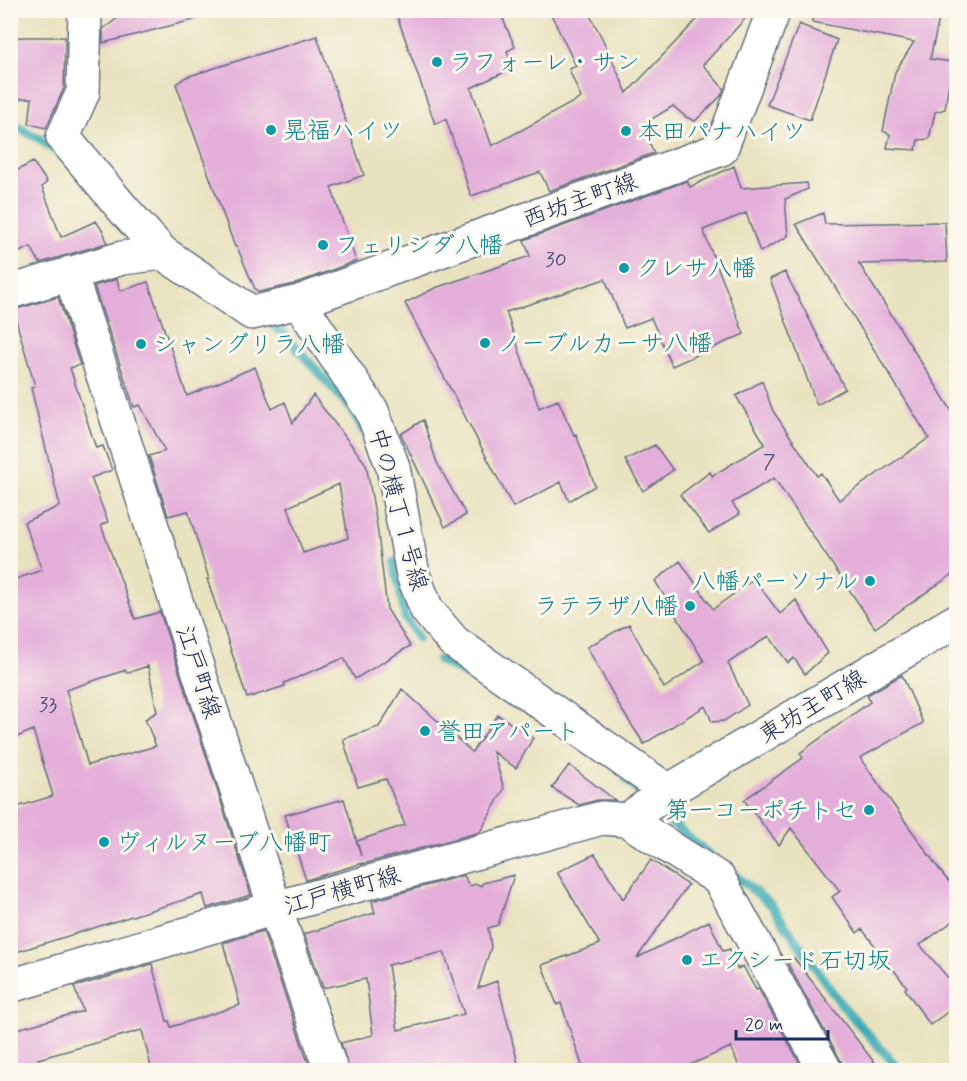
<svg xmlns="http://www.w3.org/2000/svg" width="967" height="1081" font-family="Mynerve,'Klee One',sans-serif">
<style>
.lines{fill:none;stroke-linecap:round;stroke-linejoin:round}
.stream{stroke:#3aabb5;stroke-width:9}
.building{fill:#e4aeda;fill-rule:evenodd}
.minor-casing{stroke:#636e80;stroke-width:36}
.minor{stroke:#fff;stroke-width:33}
.culture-dot{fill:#0f9aa8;stroke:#fbf7ec;stroke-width:2}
.labels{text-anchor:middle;stroke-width:6;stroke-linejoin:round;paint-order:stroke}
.number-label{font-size:21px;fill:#4d4f7d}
.culture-label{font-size:24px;fill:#0d838f;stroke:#fbf7ec;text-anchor:start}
.street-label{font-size:24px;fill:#1b2f5e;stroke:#fbf7ec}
</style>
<rect width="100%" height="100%" fill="#fbf7ec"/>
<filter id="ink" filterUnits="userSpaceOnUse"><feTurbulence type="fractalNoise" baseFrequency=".0167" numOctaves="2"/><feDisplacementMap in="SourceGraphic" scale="12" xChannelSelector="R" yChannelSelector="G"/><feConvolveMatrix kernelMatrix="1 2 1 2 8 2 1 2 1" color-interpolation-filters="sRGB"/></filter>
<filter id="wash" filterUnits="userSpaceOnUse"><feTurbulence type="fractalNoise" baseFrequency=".008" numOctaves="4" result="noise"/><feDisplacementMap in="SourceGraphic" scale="24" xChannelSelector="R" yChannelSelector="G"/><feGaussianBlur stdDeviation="1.35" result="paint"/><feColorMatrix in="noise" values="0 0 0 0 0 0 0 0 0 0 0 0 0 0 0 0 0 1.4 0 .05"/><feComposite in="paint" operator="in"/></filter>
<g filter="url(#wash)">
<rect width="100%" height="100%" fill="#e9e2bf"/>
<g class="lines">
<path class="stream" d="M10 123 40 139 59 154
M264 318 283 333 353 411 363 431
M395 562 405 617 418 638
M439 660 518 706
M626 779 664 817 711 856
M729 870 771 905 841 1004 900 1070"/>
</g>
<g id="blocks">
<path class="building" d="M119 10H196L197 19 103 43V29L119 17Z
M395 10H499L515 47 507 51 513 68 471 88 492 146 581 98 569 69 576 66 549 10H587L603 40 627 93 706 10H753L703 65 724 89 721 96 695 121 686 117 673 106 642 125 654 153 549 191 540 172 471 196 446 119 435 124Z
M813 10H941L930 59 952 62 945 109 935 112 929 139 918 140 916 150 887 148 890 134 883 131 895 72 914 42 812 22Z
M799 24 837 40 810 120 767 105Z
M317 36 364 175 331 187 356 261 294 284 259 292 255 289 237 247H235L176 84 186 77Z
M23 37H65L64 88 46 128 29 124 32 98 10 99V38Z
M33 162 47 182 42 187 61 237 96 221 104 233 107 243 40 263 31 247 10 256V174Z
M734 166 741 188 807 183 808 189 785 199 788 236 760 252 746 213 703 230 744 334 672 366 651 318 625 328 605 279 506 312 539 408 558 400 574 435 576 434 595 486 569 501 561 482 513 507 405 303 435 288 530 256 524 240 687 181 690 187Z
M823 213 825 224 945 222 947 262 861 264 858 262 957 419V571L875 628 774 478 732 503 740 514 709 533 680 495 710 472 712 476 765 444 736 396 762 381 773 411 817 476 821 473 839 500 929 438 796 224Z
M785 272 845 389 817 405 770 279Z
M117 279 120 291 148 282 187 396 255 367 272 409 285 402 293 423 313 395 366 464 377 525 387 609 410 646 355 679 344 658 284 683 285 686 247 698 207 579H209L188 511 168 516 149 456 165 451 140 405 134 407 94 286ZM339 484 348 538 303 553 288 507Z
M58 297 80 365 70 368 96 448 103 446 112 470 91 478 108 522 101 525 135 619 160 612 251 895 207 908 203 894 10 954V809L53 796 33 730 10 740V581L42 570 24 522 60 506 31 388 35 386 13 310ZM148 666 157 712 145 719 156 746 88 765 66 690 126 670 127 673Z
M423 420 437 463 466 515 445 527 401 434Z
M655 445 673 470 643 491 625 460Z
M680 561 713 609 754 579 780 614 796 600 828 653 805 674 794 658 788 663 769 636 728 663 748 705 724 721 712 722 705 706 644 744 620 707 587 647 629 624 664 688 704 661 655 581Z
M902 675 923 723 860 758 944 876 957 890V918L920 945 957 988V1005L930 1025 905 989 907 987 862 929 857 933 832 897 840 891 791 828 779 845 744 800 803 758 800 753 870 702 867 695Z
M402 689 472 752 498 715 533 738 516 768 493 752 504 789 480 832 363 864V863L306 880 285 815 344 799 361 856 357 841 405 825 386 779 358 787 343 739 379 727Z
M569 765 615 800H597L579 805 552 788Z
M595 854 623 899 651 860 688 885 637 958 709 921 723 951 730 949 737 969 743 966 756 990 758 988 804 1071H741L731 1047 676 1071H584L561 1003 557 1005 542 965 600 944 557 872Z
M464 875 469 886 477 884 481 886 483 883 514 875 498 925 488 928 491 947 478 988 497 981 520 1071H349L341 1043 373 1035 366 979 323 988 304 934 375 913 372 901ZM444 952 464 1014 398 1030 388 965Z
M263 931 311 1071H152L142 1030 38 1059 41 1071H10V1031L83 1011 74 987 152 964 167 1021H169L171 1027 240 1005 223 943Z
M794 958 881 1071H844L841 1061 788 964Z"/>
</g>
</g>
<g filter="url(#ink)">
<use href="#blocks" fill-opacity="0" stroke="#636e80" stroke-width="1.5"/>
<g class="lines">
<g class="minor-casing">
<path id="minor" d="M85 10 83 92 63 137 124 210 163 253
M70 273 275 908 331 1070
M10 292 122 258 163 253 252 313 299 302 372 411 393 467 413 575 427 610 454 642 668 791
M299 302 721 149 774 10
M627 820 719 879 825 1070
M10 986 275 908 602 818 627 820 668 791 956 621"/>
</g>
<use href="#minor" class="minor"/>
</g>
</g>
<g class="culture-dot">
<circle cx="437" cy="62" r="6"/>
<circle cx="271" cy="130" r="6"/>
<circle cx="626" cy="131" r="6"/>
<circle cx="323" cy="245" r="6"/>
<circle cx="624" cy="268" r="6"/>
<circle cx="485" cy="343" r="6"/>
<circle cx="141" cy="344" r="6"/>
<circle cx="870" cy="581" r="6"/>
<circle cx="690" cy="606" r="6"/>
<circle cx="425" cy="731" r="6"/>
<circle cx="869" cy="810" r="6"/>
<circle cx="104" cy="842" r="6"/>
<circle cx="687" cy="960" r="6"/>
</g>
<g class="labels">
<g class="number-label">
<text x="556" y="266">30</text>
<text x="769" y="468">7</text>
<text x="48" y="711">33</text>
</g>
<g class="culture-label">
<text x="449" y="70">ラフォーレ・サン</text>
<text x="283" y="138">晃福ハイツ</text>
<text x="638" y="139">本田パナハイツ</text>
<text x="335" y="253">フェリシダ八幡</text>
<text x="636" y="276">クレサ八幡</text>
<text x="497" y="351">ノーブルカーサ八幡</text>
<text x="153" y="352">シャングリラ八幡</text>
<text x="858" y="589" text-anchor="end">八幡パーソナル</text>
<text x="678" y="614" text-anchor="end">ラテラザ八幡</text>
<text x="437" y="739">誉田アパート</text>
<text x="857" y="818" text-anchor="end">第一コーポチトセ</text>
<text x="116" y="850">ヴィルヌーブ八幡町</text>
<text x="699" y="968">エクシード石切坂</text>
</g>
<g class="street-label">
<text transform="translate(580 200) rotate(-20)" y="8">西坊主町線</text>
<text transform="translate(399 509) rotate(75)" y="8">中の横丁１号線</text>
<text transform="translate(199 672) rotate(72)" y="8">江戸町線</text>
<text transform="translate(812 706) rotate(-31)" y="8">東坊主町線</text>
<text transform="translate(342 890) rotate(-16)" y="8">江戸横町線</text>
</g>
</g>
<rect width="967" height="1081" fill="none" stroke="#fbf7ec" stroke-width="36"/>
<path d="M736 1030v9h92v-9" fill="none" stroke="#1b2f5e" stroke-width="3"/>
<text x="745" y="1030" font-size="18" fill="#1b2f5e" stroke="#fbf7ec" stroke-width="4.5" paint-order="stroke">20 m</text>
</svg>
